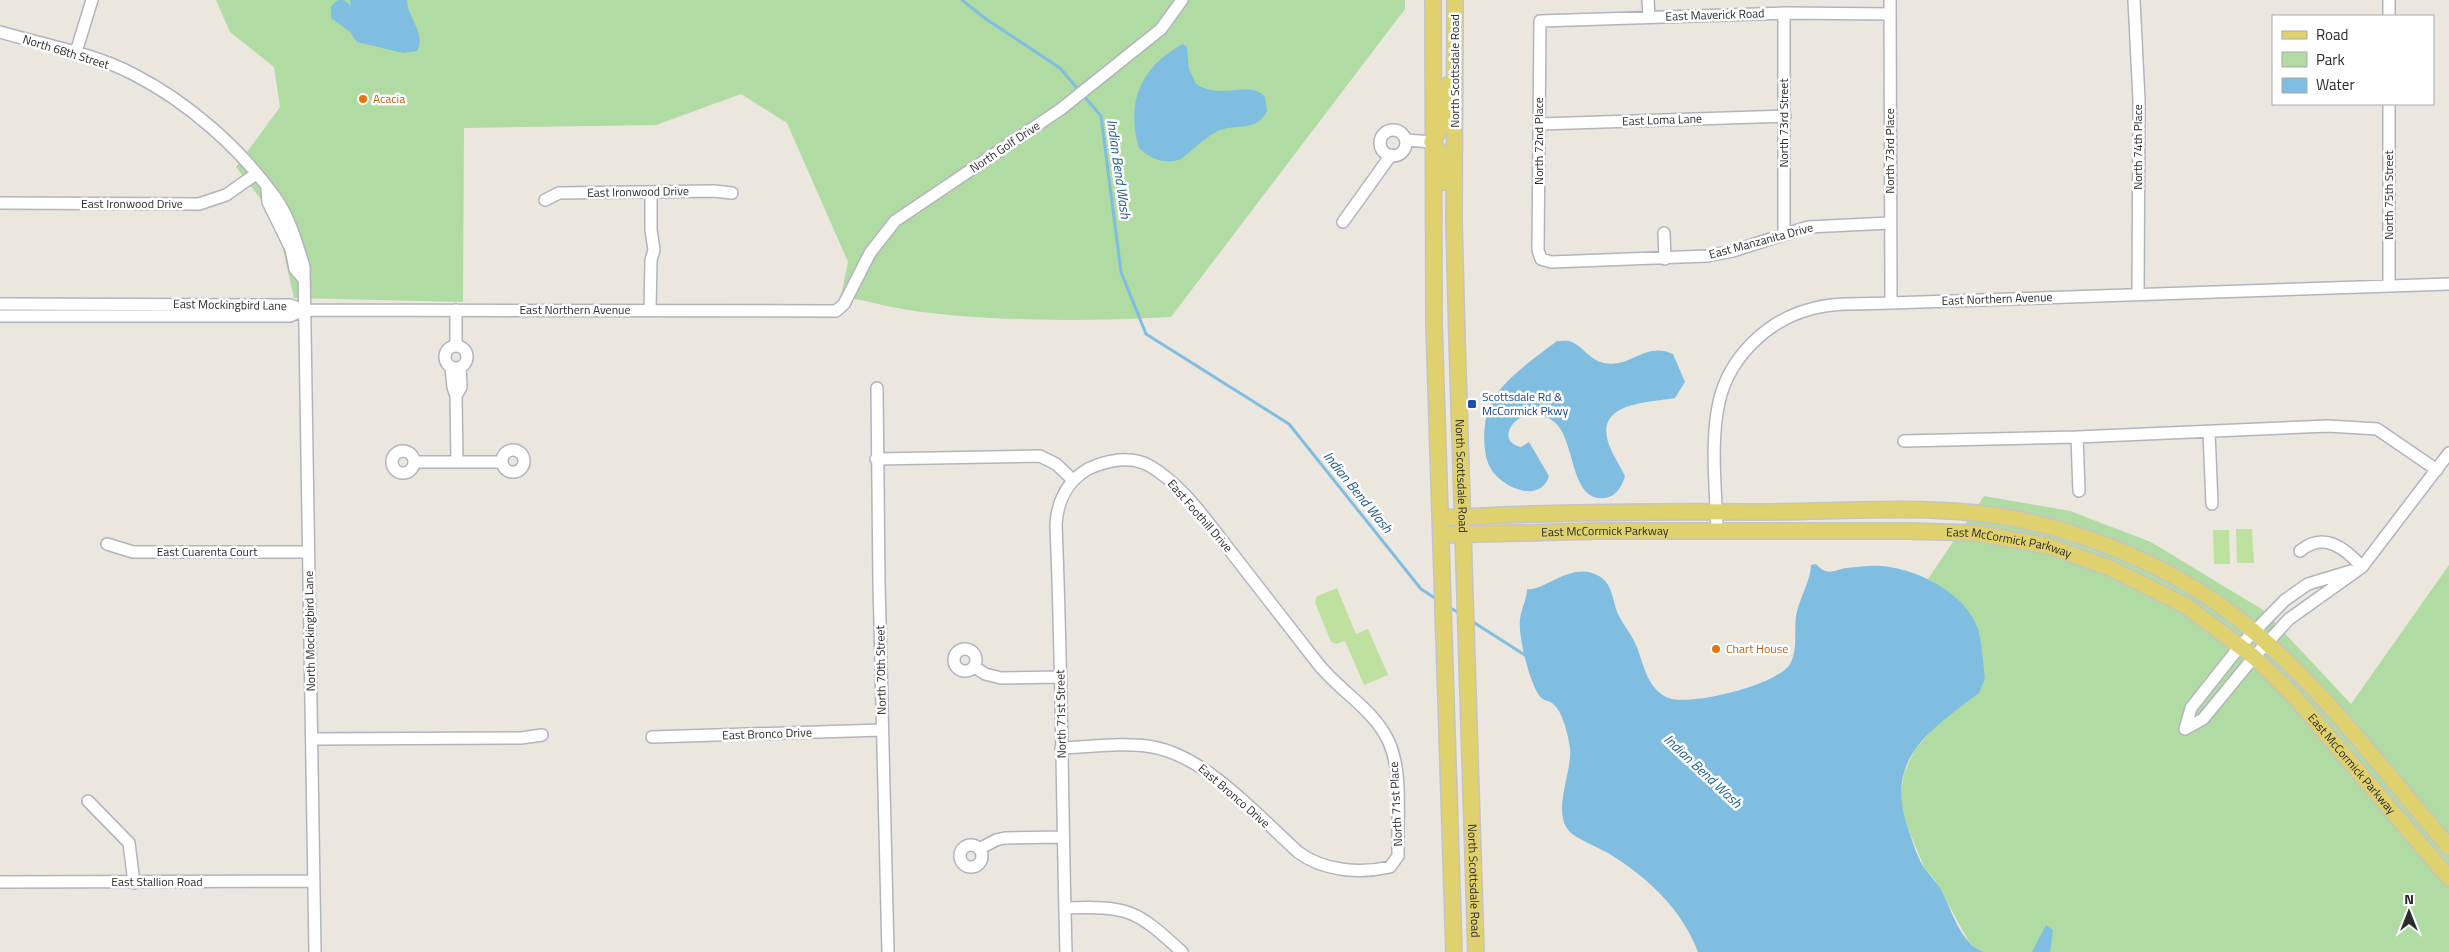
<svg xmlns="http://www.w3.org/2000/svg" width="2449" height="952" font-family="'Titillium Web',sans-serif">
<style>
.green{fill:#b0dba2}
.pitch{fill:#bfe19f}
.water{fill:#7fbde1}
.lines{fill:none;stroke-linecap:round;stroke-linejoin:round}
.stream{stroke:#7fbde1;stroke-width:3}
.minor-casing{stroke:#b2b4bd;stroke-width:14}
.major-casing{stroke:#c4c4c4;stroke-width:18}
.minor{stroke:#fff;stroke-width:11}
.major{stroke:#e0d16f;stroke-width:15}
.food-dot{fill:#e8710a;stroke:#fff;stroke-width:2}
.transit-dot{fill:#1a4fb4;stroke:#fff;stroke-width:2}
.labels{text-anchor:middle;stroke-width:5;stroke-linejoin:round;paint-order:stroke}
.street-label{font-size:12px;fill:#2b2b2b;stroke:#fff}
.food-label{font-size:12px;fill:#c56008;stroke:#fff;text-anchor:start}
.transit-label{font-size:12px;fill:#164399;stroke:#fff;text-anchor:start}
.water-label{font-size:14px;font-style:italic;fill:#1e5c8d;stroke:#fff}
</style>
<rect width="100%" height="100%" fill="#ebe7df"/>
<path class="green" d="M216 0H1405V9L1171 317C1093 321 1009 322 931 313 901 310 871 302 841 296L848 262 787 123 741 94 656 125 464 128 463 302 294 298 276 219 236 167 280 107 274 67 230 32Z
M1984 496 2070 511 2151 542 2263 610 2351 704 2449 565V952H1980L1969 942 1935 880 1925 869 1902 814 1900 799 1904 773 1914 751 1938 723 1972 698 1985 678 1977 629 1950 593 1928 579Z"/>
<path class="pitch" d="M2236 529H2252L2254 563H2237Z
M2213 530H2229L2230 564H2214Z
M1337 588 1356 634 1368 629 1388 675 1364 685 1345 641 1336 644 1331 642 1315 602 1317 596Z"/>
<path class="water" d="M338 0H344L351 6 350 0H407C407 18 427 34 417 51L403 53 357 42 350 32 331 18V6Z
M1183 44 1187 47 1189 69 1196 84C1222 101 1250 79 1265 97L1267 111C1256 134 1234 122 1216 132 1203 139 1193 150 1181 159 1166 165 1150 159 1139 148 1126 103 1140 67 1183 44Z
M1557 341C1561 341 1569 340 1572 342 1583 347 1591 361 1604 363 1632 368 1645 341 1673 354L1685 382 1675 398C1647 403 1594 402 1609 445 1613 455 1620 466 1625 476 1622 486 1617 496 1605 498 1568 502 1577 438 1553 421 1522 398 1490 441 1521 447L1529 442 1549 476C1540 505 1500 487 1490 467 1482 453 1483 423 1489 407 1499 382 1536 357 1557 341Z
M1816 564C1827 576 1832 571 1846 568 1853 567 1861 567 1869 566 1907 563 1965 590 1978 629 1982 645 1983 662 1985 678L1979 693C1926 733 1882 761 1910 834 1914 846 1918 859 1925 869 1930 876 1937 882 1941 890 1952 910 1960 943 1983 952H1698C1682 909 1646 876 1608 853 1599 848 1576 838 1571 833 1550 814 1573 771 1570 748 1568 735 1563 711 1552 703 1547 700 1543 701 1539 695 1529 681 1518 636 1520 619 1521 609 1527 599 1527 589 1545 592 1571 560 1599 576 1614 585 1612 602 1619 616 1624 626 1632 635 1636 645 1644 664 1646 686 1666 697 1686 708 1778 685 1790 664 1798 650 1794 631 1796 616 1799 599 1811 580 1811 565Z
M2046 925 2053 930 2050 952H2032Z"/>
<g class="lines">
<path class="stream" d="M962 0 986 19 1060 68 1101 116 1121 272 1146 334 1289 424 1421 589 1438 600
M1447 606 1461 614
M1470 620 1528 657"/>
<g class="minor-casing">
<path id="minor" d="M1648 0 1649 17
M1890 0 1891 303
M2134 0 2139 100 2138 294
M2389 0V16
M1784 13V233
M0 32C44 45 93 53 133 74 188 102 240 148 275 197 290 218 297 244 304 267L315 952
M76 52 92 0
M2389 104V286
M1540 124 1785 116
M1380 143a13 13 0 1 1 26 0a13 13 0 1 1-26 0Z
M1406 140 1432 142
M267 189 268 202 291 249 295 269 303 278
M545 200 559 193 714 191 732 193
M0 203 199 204 226 195 256 174
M1343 222 1391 155
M1890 223 1808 227 1733 251 1707 256 1551 262 1541 259 1538 250 1540 21 1784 13 1890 14
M1664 233 1665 259
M0 304 290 305 304 310 836 311 844 304 870 253 895 221 1061 109 1161 29 1182 0
M456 310V345
M650 310 651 260 654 250 651 230V192
M0 316H290L304 310
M445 357a11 11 0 1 1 22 0a11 11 0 1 1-22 0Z
M451 367 453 387 456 396 457 462
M877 388 879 583 888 952
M456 396 461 387 460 367
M2209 432 2212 504
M2077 437 2079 491
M1904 441 2077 437 2328 426 2377 429 2437 470
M502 461a11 11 0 1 1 22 0a11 11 0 1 1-22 0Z
M392 462a11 11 0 1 1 22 0a11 11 0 1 1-22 0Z
M876 459 1040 456 1056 464 1073 480
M415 462H502
M1717 531C1716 489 1710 443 1719 402 1729 357 1768 320 1811 309 1836 302 1865 304 1891 303L2449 284
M107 544 133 552H308
M2300 551C2324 531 2345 548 2362 567
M954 660a11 11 0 1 1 22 0a11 11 0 1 1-22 0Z
M975 667 985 674 1001 678 1060 677
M2185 729 2203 719 2254 657 2289 619 2362 567 2449 453
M2185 729 2191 708 2240 646 2285 600 2308 584 2351 571
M652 737 882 730
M313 739 521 738 542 735
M1061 748C1091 747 1124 742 1153 747 1207 757 1258 816 1298 852 1323 871 1360 874 1390 867L1398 856V848C1397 814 1403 772 1388 740 1373 709 1340 691 1319 665 1286 623 1254 581 1221 539 1201 513 1179 483 1150 466 1131 455 1107 460 1088 469 1067 481 1057 502 1056 525 1062 667 1062 810 1066 952
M88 801 129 843 134 883
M960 856a11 11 0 1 1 22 0a11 11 0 1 1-22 0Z
M979 849 996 840 1005 838 1063 837
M0 882 314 881
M1065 908C1129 906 1135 909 1182 952"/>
</g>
<g class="major-casing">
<g id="major">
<path d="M1433 0 1434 324 1454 952"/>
<path id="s1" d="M1455 0 1454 222 1457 339 1476 952"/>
<path d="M1432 142C1448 119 1442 110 1448 85"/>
<path d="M1432 142 1443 156 1444 182"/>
<path d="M1441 518C1547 512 1653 511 1759 512 1831 512 1904 506 1976 513 2062 522 2158 559 2228 611 2314 675 2379 766 2449 847"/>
<path id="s2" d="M1441 535 1598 531H1907L1975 533 2048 546 2110 568 2186 606 2254 657 2293 695 2449 878"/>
</g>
</g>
<use href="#minor" class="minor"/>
<use href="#major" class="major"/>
</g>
<g class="food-dot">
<circle cx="363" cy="99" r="5"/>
<circle cx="1716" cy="649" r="5"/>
</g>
<rect class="transit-dot" x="1467" y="399" width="10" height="10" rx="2.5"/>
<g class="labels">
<g class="street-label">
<text transform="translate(1715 15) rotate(-2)" y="4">East Maverick Road</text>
<text transform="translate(66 52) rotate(17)" y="4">North 68th Street</text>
<text transform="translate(1455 71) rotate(-90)" y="4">North Scottsdale Road</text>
<text transform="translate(1662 120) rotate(-2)" y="4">East Loma Lane</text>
<text transform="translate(1784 123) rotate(-90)" y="4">North 73rd Street</text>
<text transform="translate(1539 141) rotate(-90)" y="4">North 72nd Place</text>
<text transform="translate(1005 147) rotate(-34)" y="4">North Golf Drive</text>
<text transform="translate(2138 147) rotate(-90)" y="4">North 74th Place</text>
<text transform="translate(1890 151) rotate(-90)" y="4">North 73rd Place</text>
<text transform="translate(638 192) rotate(-1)" y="4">East Ironwood Drive</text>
<text transform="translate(2389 195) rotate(-90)" y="4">North 75th Street</text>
<text x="132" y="208">East Ironwood Drive</text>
<text transform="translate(1761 241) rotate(-15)" y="4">East Manzanita Drive</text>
<text transform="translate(1997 299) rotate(-2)" y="4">East Northern Avenue</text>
<text transform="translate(230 305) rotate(1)" y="4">East Mockingbird Lane</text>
<text x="575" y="314">East Northern Avenue</text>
<text dy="4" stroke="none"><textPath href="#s1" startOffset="476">North Scottsdale Road</textPath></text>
<text transform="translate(1200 516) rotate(49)" y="4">East Foothill Drive</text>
<text dy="4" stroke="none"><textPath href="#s2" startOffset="164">East McCormick Parkway</textPath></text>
<text dy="4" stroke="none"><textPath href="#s2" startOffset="569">East McCormick Parkway</textPath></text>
<text x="207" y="556">East Cuarenta Court</text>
<text transform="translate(310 631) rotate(-91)" y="4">North Mockingbird Lane</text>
<text transform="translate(881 670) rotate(-91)" y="4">North 70th Street</text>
<text transform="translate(1061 714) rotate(-91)" y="4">North 71st Street</text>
<text transform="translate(767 734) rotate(-2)" y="4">East Bronco Drive</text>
<text dy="4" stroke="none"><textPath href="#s2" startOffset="989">East McCormick Parkway</textPath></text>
<text transform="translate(1234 796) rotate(41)" y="4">East Bronco Drive</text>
<text transform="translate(1396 804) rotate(-93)" y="4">North 71st Place</text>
<text dy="4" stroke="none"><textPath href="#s1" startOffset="881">North Scottsdale Road</textPath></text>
<text x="157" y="886">East Stallion Road</text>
</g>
<g class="food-label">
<text x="373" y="103">Acacia</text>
<text x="1726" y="653">Chart House</text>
</g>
<g class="transit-label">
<text x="1482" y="401">Scottsdale Rd &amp;<tspan x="1482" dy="14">McCormick Pkwy</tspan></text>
</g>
<g class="water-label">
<text transform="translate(1119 169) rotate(82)" y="5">Indian Bend Wash</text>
<text transform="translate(1358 492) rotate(51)" y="5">Indian Bend Wash</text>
<text transform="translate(1703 771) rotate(43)" y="5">Indian Bend Wash</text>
</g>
</g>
<rect x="2272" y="15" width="162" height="90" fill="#ffffff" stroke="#aaaaaa"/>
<rect x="2282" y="31" width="25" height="8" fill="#e0d16f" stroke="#aaaaaa"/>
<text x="2316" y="40" font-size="15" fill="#2b2b2b">Road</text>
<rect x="2282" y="52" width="25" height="15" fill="#b0dba2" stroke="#aaaaaa"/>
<text x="2316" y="65" font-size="15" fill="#2b2b2b">Park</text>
<rect x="2282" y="78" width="25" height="15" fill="#7fbde1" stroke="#aaaaaa"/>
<text x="2316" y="90" font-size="15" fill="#2b2b2b">Water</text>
<g transform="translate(2409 912)" stroke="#ffffff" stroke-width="4" paint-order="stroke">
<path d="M0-4L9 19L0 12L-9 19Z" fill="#2b2b2b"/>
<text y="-8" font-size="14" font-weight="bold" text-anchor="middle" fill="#2b2b2b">N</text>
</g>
</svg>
